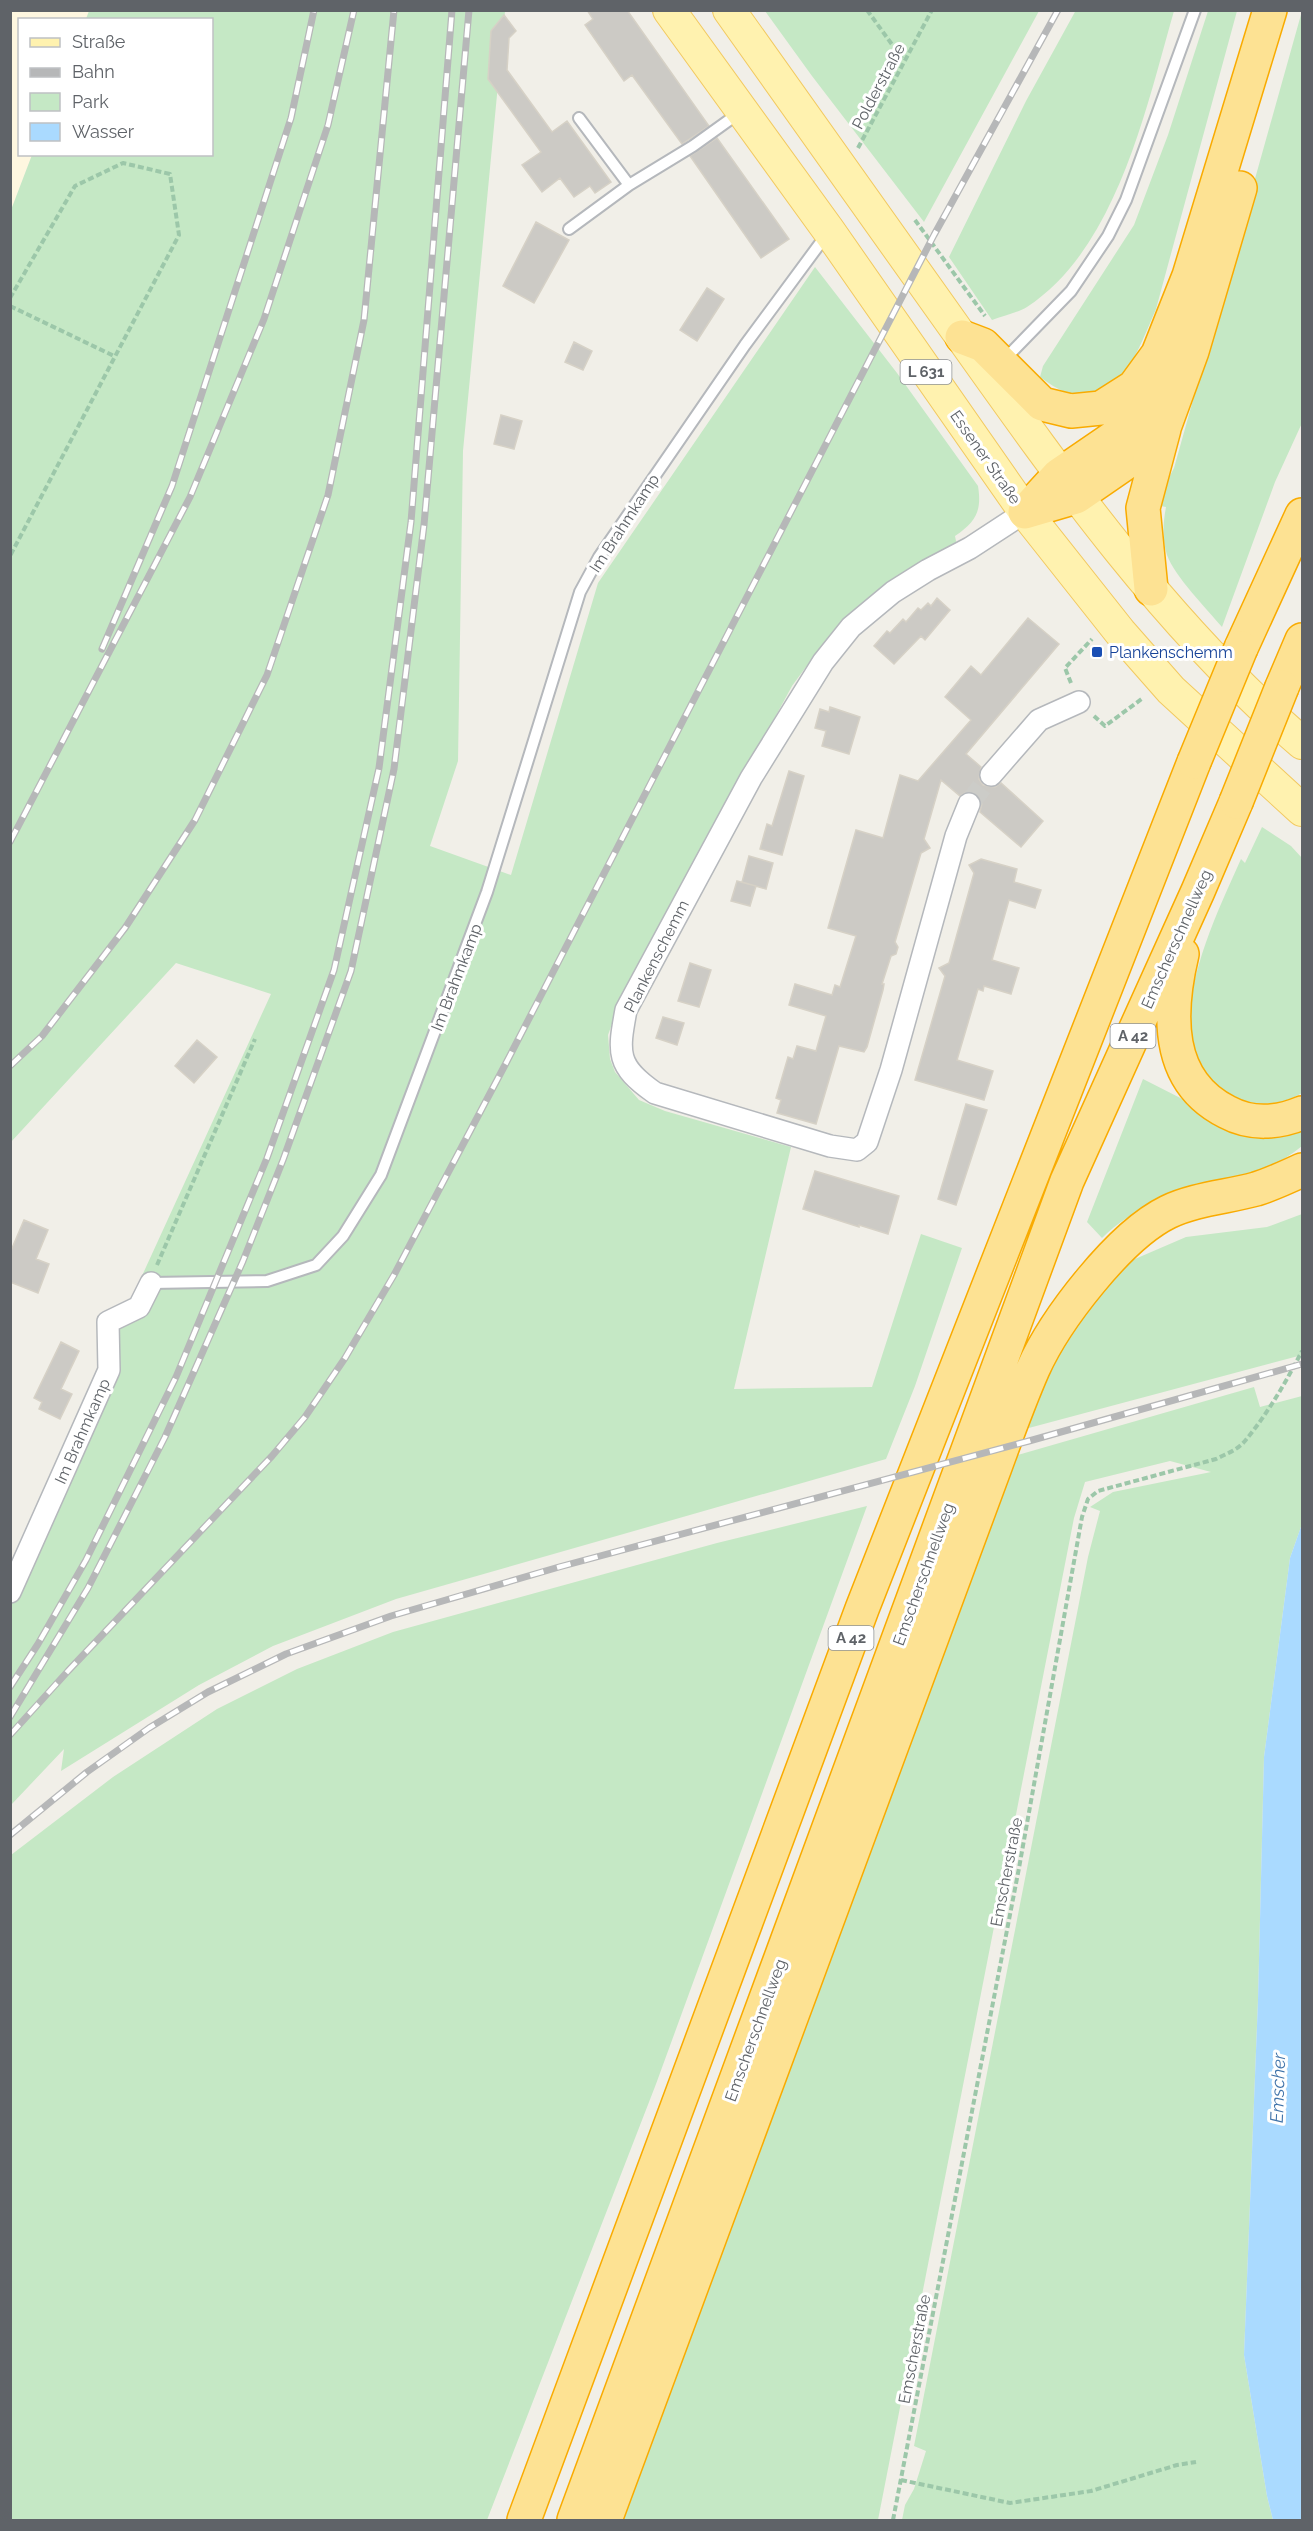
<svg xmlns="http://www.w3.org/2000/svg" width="1313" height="2531" font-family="Raleway,sans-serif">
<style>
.commercial{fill:#fef7e0}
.green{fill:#c5e8c5}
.water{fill:#aadaff}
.building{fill:#cccac5;stroke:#d6d1c6;stroke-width:1.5}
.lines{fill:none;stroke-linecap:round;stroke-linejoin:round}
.minor-tunnel{stroke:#ccccc8;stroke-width:21;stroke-dasharray:21 10;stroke-linecap:butt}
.service-casing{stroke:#b5b8bc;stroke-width:14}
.minor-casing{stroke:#b5b8bc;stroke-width:24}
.primary-casing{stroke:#f2c960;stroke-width:34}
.motorway-casing{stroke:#f9ab00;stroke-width:36}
.path{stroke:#9cc7a9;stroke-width:4;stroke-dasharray:6 3;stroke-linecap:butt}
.service{stroke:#fff;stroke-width:10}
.minor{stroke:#fff;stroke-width:21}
.primary{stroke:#fff2af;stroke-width:32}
.motorway{stroke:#fde293;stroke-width:33}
.rail-casing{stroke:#b6b7b8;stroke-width:7}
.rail{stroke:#fff;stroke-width:4.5;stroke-dasharray:14;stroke-linecap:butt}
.motorway-bridge-casing{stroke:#f9ab00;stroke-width:36;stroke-linecap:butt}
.motorway-bridge{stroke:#fde293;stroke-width:33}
.transit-dot{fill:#1a4fb4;stroke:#fff;stroke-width:2}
.labels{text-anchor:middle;stroke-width:6;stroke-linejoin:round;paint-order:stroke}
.shield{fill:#fff;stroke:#8f9295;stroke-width:1.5}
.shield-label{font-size:15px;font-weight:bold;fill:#5f6368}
.street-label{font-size:16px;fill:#5f6368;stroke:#fff}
.transit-label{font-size:16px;fill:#164399;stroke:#fff;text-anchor:start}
.water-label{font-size:18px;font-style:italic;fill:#4174aa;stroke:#fff}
</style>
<rect width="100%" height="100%" fill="#f1efe8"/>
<path class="commercial" d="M11 11H89L86 19 20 20V154L32 155 11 210Z"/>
<path class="green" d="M1076 10 1174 11C1146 108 1117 248 1027 307 1017 313 1003 316 992 320L949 257 1026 101Z
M89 11H505L463 451 458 761 430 846 511 875 598 583 815 267 897 373 978 486C982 511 976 522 955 536L957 546C934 557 910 567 888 583 849 610 820 648 792 686L618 1007 608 1035 610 1059 615 1072 639 1100 665 1111 791 1147 734 1389 872 1387 921 1234 962 1248 915 1386 886 1459 396 1599 273 1646 199 1685 61 1771 64 1749 11 1805V1562L271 994 176 963 11 1142V210L32 155 212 154V20L86 19Z
M765 11H1039L924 222 812 76Z
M1208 11H1237L1156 309C1132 365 1110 430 1040 377L1043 366 1134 225 1168 135Z
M1302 11V423L1275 482 1222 627C1207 609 1175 577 1167 555 1162 539 1163 523 1166 507L1155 505 1174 468Z
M1262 827 1291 846 1302 858V1093C1278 1107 1254 1107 1229 1095 1146 1053 1215 918 1241 859L1245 863Z
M1143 1079 1204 1110 1302 1122V1146C1259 1182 1206 1181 1156 1202 1137 1210 1116 1224 1102 1238L1087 1222Z
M1302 1214V1355L1025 1429 1054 1350 1121 1265 1186 1237 1267 1227Z
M1254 1387 1260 1407 1302 1396V1524L1290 1558 1264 1757 1258 2000 1244 2355 1267 2496 1273 2520H902L905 2505 914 2489 926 2451 914 2446 1088 1557 1100 1511 1090 1507 1113 1492 1211 1472 1170 1461 1085 1482 1074 1518 878 2520H614L1011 1457Z
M867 1506 656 2084 487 2520H11V1855L113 1777 217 1709 297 1669 393 1632 717 1543Z"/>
<path class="water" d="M1302 1524V2242C1299 2335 1302 2428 1302 2520H1273L1267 2496 1244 2355 1258 2000 1264 1757 1290 1558Z"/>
<path class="building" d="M587 10H627L709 126 682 144 632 75 624 81 585 25 593 19Z
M504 15 516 31 509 38 507 70 552 132 567 121 611 182 595 193 590 186 574 197 560 178 542 192 522 165 541 152 488 79 491 31Z
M717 138 789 239 761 258 690 156Z
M536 222 569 240 534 303 503 286Z
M707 288 724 299 697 341 680 330Z
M574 342 592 351 583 370 565 362Z
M501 415 522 421 514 449 494 444Z
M937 598 950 610 925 640 921 636 894 664 874 646 887 631 890 633 903 619 906 622 918 608 921 610 928 603 931 606Z
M1028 618 1059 644 966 754 981 767 979 779 983 785 995 787 1001 783 1043 821 1021 847 980 812 982 803 979 796 968 791 960 796 941 780 924 839 930 848 921 853 895 942 898 947 896 954 891 956 882 984H884L883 990 867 1047 864 1052 839 1046 816 1124 777 1113 781 1100 776 1098 788 1057 793 1059 797 1046 816 1051 826 1016 789 1005 795 984 832 995 835 985 840 987 856 936 828 928 856 830 883 838 900 775 918 781 971 720 945 697 971 666 981 675Z
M830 707 860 717 849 754 822 746 826 731 815 728 820 709 829 712Z
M789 771 804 776 782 855 760 849 767 824 772 826Z
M749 856 773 863 766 889 742 882Z
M981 859 1017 869 1014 882 1041 890 1035 908 1009 900 992 960 1019 968 1011 994 984 986 983 991 978 989 957 1060 993 1071 984 1100 915 1080 945 976 939 968 949 963 974 873 969 865Z
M737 881 756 886 750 906 731 901Z
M690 963 711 970 699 1007 678 1001Z
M663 1017 684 1023 677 1045 656 1038Z
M197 1040 217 1057 194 1083 175 1066Z
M966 1104 987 1110 956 1205 938 1199Z
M815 1171 899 1196 888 1234 859 1225V1227L803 1209Z
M24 1220 48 1230 36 1259 49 1264 38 1293 10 1282V1253Z
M61 1342 79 1351 61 1389 72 1394 60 1419 39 1409 42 1402 34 1398Z"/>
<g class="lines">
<path class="minor-tunnel" d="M969 804 991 775"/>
<g class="service-casing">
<path id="service" d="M579 118 629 185 693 146 739 113
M569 229 629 185
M1003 361 1071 291 1108 236 1126 200 1195 10
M151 1283 267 1281 316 1265 343 1236 381 1175 487 892 580 592 599 557 745 345 827 234"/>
</g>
<g class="minor-casing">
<path id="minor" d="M991 775 1039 720 1079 702
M969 804 956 836 891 1070 867 1142 857 1150 830 1146 655 1093C616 1066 618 1053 626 1010L751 778 823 662 851 627 893 592 928 570 970 548 1025 512
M10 1592 109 1370 108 1322 139 1307 151 1283"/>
</g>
<g class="primary-casing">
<path id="primary" d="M669 10 829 231 1025 512 1120 632 1171 690 1302 810
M729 10C807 120 886 229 963 339 1066 484 1167 626 1302 743"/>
</g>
<g class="motorway-casing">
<path id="motorway" d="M962 337 983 345 1042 404 1071 411 1101 408 1134 387 1158 354 1189 276 1270 10
M1025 512 1076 497 1140 453 1165 425 1192 351 1240 188
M1025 512 1059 475 1116 436 1133 419 1164 376
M1151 589 1143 508 1164 429
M1241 648 1302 515
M1282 687 1302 640
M1182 954C1168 1013 1165 1081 1227 1112 1251 1125 1278 1123 1302 1113
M524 2520 862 1609 1194 762
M574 2520 1067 1181 1198 891 1236 802
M605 2520 995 1467C1007 1434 1019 1401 1033 1369 1055 1320 1119 1236 1168 1212 1195 1199 1227 1197 1256 1189 1272 1184 1287 1177 1302 1170"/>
</g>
<path class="path" d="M867 10 904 61
M858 148 932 10
M915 220 985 316
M10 298 75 186 123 163 170 174 179 235 10 556
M10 306 114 356
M1071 683 1065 668 1092 639
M1094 716 1105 726 1143 698
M157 1265 255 1039
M901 2480 1010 2503 1091 2491 1177 2465 1196 2462
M893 2520 1019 1868 1082 1517 1088 1499 1098 1491 1216 1459C1226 1454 1237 1450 1244 1442 1267 1415 1286 1382 1302 1351"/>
<use href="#service" class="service"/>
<use href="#minor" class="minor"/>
<use href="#primary" class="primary"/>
<use href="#motorway" class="motorway"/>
<g class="rail-casing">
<path id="rail" d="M102 649 172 486 291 118 314 10
M10 842 190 497 264 319 328 125 354 10
M10 1066 42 1036 125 928 195 820 267 675 328 495 364 320 394 10
M10 1687 38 1644 86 1560 176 1377 267 1158 334 970 379 768 411 522 452 10
M10 1717 88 1588 165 1437 243 1261 283 1160 351 971 394 769 424 525 469 10
M10 1735 68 1671 272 1456 305 1417 345 1358 394 1275 505 1065 934 235 1058 10
M10 1835 87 1772 149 1728 208 1692 286 1654 391 1616 559 1567 1029 1441 1302 1364"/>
</g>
<use href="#rail" class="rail"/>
<g class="motorway-bridge-casing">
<path id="motorway-bridge" d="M1194 762 1241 648
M1236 802 1282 687"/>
</g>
<use href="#motorway-bridge" class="motorway-bridge"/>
</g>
<rect class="transit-dot" x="1091" y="646" width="12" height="12" rx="3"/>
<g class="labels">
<g class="shield">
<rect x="900.5" y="360" width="51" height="24" rx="4.5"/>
<rect x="1110.5" y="1024" width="45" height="24" rx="4.5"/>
<rect x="828.5" y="1626" width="45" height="24" rx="4.5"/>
</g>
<g class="shield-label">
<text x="926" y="377">L 631</text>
<text x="1133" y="1041">A 42</text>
<text x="851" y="1643">A 42</text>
</g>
<g class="street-label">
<text transform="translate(878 86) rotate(-62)" y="6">Polderstraße</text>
<text transform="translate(986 457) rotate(55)" y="6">Essener Straße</text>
<text transform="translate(624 523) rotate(-57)" y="6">Im Brahmkamp</text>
<text transform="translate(1176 939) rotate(-66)" y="6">Emscherschnellweg</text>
<text transform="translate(656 956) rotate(-63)" y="6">Plankenschemm</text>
<text transform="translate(456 977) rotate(-69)" y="6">Im Brahmkamp</text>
<text transform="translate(82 1431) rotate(-66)" y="6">Im Brahmkamp</text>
<text transform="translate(923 1574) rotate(-70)" y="6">Emscherschnellweg</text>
<text transform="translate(1006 1872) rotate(-79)" y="6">Emscherstraße</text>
<text transform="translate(755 2030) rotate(-70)" y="6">Emscherschnellweg</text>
<text transform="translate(914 2349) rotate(-79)" y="6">Emscherstraße</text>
</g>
<g class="transit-label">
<text x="1109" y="658">Plankenschemm</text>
</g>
<g class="water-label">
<text transform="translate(1278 2088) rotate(-88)" y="6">Emscher</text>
</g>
</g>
<rect width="1313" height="2531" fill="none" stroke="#5f6368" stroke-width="24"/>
<rect x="18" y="18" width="195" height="138" fill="#ffffff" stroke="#bfc1c3" stroke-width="1.5"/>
<rect x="30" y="38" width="30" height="9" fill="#fff2af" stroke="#bfc1c3" stroke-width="1.5"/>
<text x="72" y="48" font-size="18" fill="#5f6368">Straße</text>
<rect x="30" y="68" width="30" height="9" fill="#b6b7b8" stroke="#bfc1c3" stroke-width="1.5"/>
<text x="72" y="78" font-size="18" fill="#5f6368">Bahn</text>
<rect x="30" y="93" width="30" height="18" fill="#c5e8c5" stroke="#bfc1c3" stroke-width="1.5"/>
<text x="72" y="108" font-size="18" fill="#5f6368">Park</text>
<rect x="30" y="123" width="30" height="18" fill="#aadaff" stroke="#bfc1c3" stroke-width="1.5"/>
<text x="72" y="138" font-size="18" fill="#5f6368">Wasser</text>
</svg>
